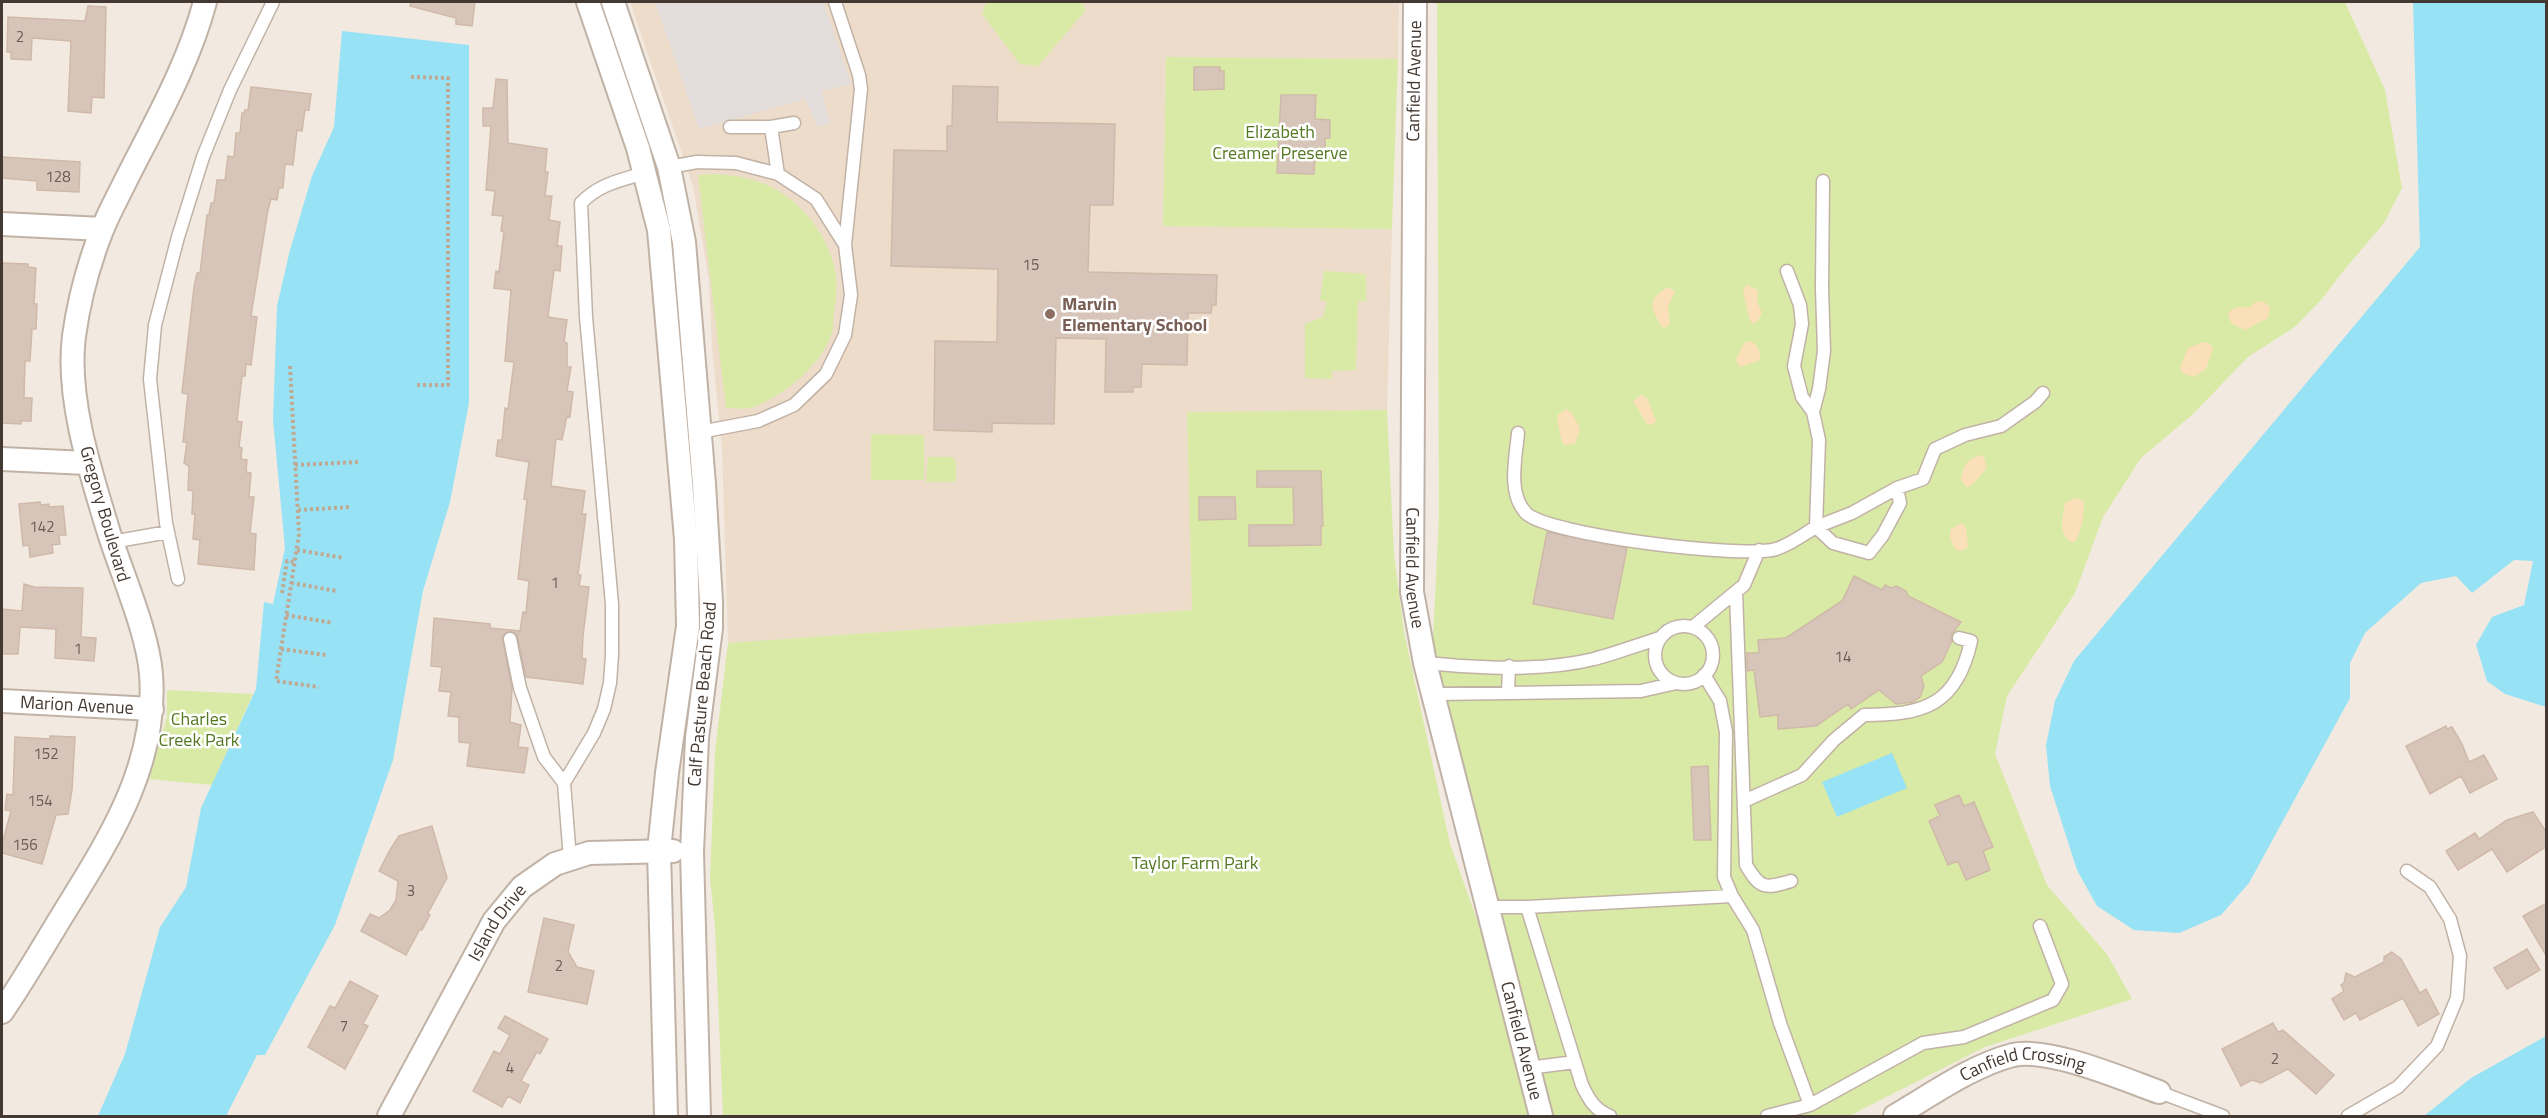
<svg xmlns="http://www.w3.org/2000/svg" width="2548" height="1118" font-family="'Titillium Web',sans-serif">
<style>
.education{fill:#eddcca}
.green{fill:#d9eaa6}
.sand{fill:#fbdfb8}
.parking{fill:#e2ddda}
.water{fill:#97e2f5}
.building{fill:#d7c5b9;stroke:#d0b9a9;stroke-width:1.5}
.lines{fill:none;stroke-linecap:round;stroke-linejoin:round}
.lane-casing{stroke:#c1b2a6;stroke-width:15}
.street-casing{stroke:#c1b2a6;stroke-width:26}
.path{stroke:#c1a893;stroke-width:4;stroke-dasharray:3 3;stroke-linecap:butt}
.lane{stroke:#fff;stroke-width:12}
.street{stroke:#fff;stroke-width:22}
.education-dot{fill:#8d6e63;stroke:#fff;stroke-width:2}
.labels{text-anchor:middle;stroke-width:5;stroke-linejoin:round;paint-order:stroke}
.number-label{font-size:15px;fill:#695c54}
.street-label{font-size:18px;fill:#443932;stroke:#fff}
.park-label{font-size:18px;fill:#547822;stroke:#fff}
.education-label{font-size:18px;font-weight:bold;fill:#785e54;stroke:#fff;text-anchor:start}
</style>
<rect width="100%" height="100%" fill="#f2eae1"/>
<path class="education" d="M630 2H1399L1398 59 1166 57 1163 226 1392 229 1387 410 1187 413 1193 610 728 643 722 449 712 348 709 280 693 186Z"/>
<path class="green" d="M986 2H1082L1086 10 1038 66 1020 64 982 14Z
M1437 2H2345L2385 90 2402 188 2384 223 2340 275 2322 299 2296 326 2248 357 2192 415 2141 458 2103 517 2075 593 2007 696 1995 754 2047 885 2107 954 2132 999 1985 1047 1849 1116H1553L1469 824 1432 661 1439 514Z
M1166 57 1398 59 1392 229 1163 226Z
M718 174C735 176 752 178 767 185 800 199 829 236 835 271 838 284 836 299 834 312 833 319 834 328 831 335 820 366 784 396 753 407 746 410 734 408 726 408L698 175Z
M1324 271 1366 274V301H1358L1356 370 1332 371V379L1305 378V324L1323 317 1327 301 1320 300Z
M1387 410 1394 554 1404 632 1450 844 1547 1116H723L715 927 710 879 715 751 728 643 1192 610 1187 412Z
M871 434 924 435V480H871Z
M928 457H952L956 461V479L954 482H926Z
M167 690 253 694 212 785 149 779 167 717Z"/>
<path class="sand" d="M1746 285 1758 290 1757 302 1762 313 1757 322 1752 323C1747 318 1747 303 1743 293Z
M1669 287 1675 292 1668 306 1670 323 1666 328 1661 326C1650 306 1647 299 1669 287Z
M2257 301 2264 302 2270 307 2268 318 2245 330 2231 323 2228 314C2234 305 2240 308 2250 307Z
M1750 341C1757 343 1761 353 1760 360L1740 367 1736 360 1744 343Z
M2203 342 2209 343 2213 348 2206 369 2194 377 2182 373 2180 367 2188 348Z
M1641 395 1647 398 1655 418 1656 421 1651 425 1647 424 1633 401Z
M1566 409 1572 413 1580 429 1575 444 1564 445C1560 439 1558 422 1557 415Z
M1981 455 1985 459 1986 469 1971 486 1966 487 1961 479C1964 465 1967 459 1981 455Z
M2075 498 2084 501C2083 516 2083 528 2075 542H2071C2057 532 2063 518 2065 503Z
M1961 523 1966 527 1968 547 1964 550 1958 551C1951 545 1949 536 1951 529Z"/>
<path class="parking" d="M655 2H823L851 84 821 91 831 123 818 127 805 99 699 129Z"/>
<path class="water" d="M2413 2H2546V707L2505 694 2487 681 2476 645 2492 617 2524 605 2533 561 2514 560 2472 593 2456 576 2421 583 2365 633 2350 663V698L2249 883 2221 915 2179 933 2134 930 2097 906 2077 870 2050 786 2046 745 2055 701 2074 661 2420 247Z
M342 31 469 45V403L450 502 423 591 393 760 335 925 265 1055H257L226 1116H98L125 1054 160 927 186 887 201 808 256 689 264 602 273 604 285 548 273 420 277 306 290 250 312 176 334 127Z
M1892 753 1907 788 1837 817 1822 782Z
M2546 1036V1116H2424L2471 1078Z"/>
<path class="building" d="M411 2H475L472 26 456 24V18L410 6Z
M88 6 106 7 104 98 92 97 91 113 68 111 71 41 32 38 31 60 11 59V52H7L8 17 85 21Z
M1194 67H1220V71H1224V89L1194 90Z
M496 79 507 80 508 143 547 149 545 172H548L545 196H552L549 220 560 222 557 246H562L560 271 554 270 548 317 567 320 564 342 567 343V367H571L567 391 573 392 570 417 567 416 562 440 556 439 551 486 585 491 582 514H586L578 575H581L579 586 589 587 583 636 582 658 586 659 583 684 526 677 517 634 509 631 502 636 512 689 510 722 521 725 518 747 528 748 524 773 467 766 470 743 459 742V717L448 716 451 692 439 691 442 667 431 666 434 618 490 624V628L520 631 523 612 526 613 529 581 518 579 527 500 524 499 529 462 496 456 498 440H502L505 408 508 409 514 362 505 361 511 290 494 288 496 271 499 272 504 232 501 231 503 216 492 215 495 191 486 190 491 126H483V108H493Z
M953 86 998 87 997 122 1115 124 1113 205H1090L1088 272 1217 275 1216 305H1212L1211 313H1188L1187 365 1142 364 1141 387H1133V392H1105L1106 339 1056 338 1054 424 992 423V432L934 430 935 341 997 342 998 269 891 266 894 150 947 151V126H952Z
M251 87 311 94 309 110H305L302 131 297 130 293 165 285 164 283 188H279L277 200 271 199 268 210 251 316 257 317 251 365 246 364 245 376H242L237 421 242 422 239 447 242 448 241 459 247 460 246 472 251 473 249 497H254L250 533 256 534 254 570 198 564 200 540 193 539 195 514H192L193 491 188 490 189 466 184 463 187 442H183L188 394 182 393 194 287 197 273H200L207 215H209L211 203H214L217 180H225L228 156 234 157 236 133H240L242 113H244L245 110H248Z
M1281 95H1316L1315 119 1330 120V138H1325V154L1315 155 1314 174 1277 173Z
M2 157 80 162 79 192 37 190V181L2 178Z
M2 263 28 264V267L36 268 34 304H37L36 329H32L30 361H25L24 398H32L31 421H21V424L2 423Z
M1257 471H1321L1323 526H1321V545L1249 546V525H1294L1293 487H1257Z
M1199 497H1235L1236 519 1199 520Z
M40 502 41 505 49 504V507L63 506 66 535H59L60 544 52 545 53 553 30 557 29 545 23 546 19 504Z
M1547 532 1627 548 1613 619 1533 604Z
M1854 576 1882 590 1885 585 1891 588 1896 586 1906 591 1908 596 1961 622 1951 635 1952 641 1942 662 1921 676 1924 686 1920 697 1913 702 1896 704 1879 690 1851 709 1848 704 1816 726 1778 729V715L1760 717 1754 670 1747 671V653H1759L1758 640 1786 638 1842 601Z
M24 584 34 587 83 588 81 637 96 638 94 661 55 658 56 629 20 627 18 654H2V609L22 611Z
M2446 726 2447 729 2452 727 2462 744 2469 762 2484 755 2497 779 2470 793 2461 776 2430 794 2406 746Z
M50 736 75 737 72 790 68 814 56 815 42 864 2 853V844L11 811 5 810 7 794 13 795 15 737 50 739Z
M1708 766 1711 840H1694L1691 767Z
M1959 795 1964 806 1974 802 1993 847 1983 851 1990 870 1966 880 1958 861 1948 865 1929 821 1940 816 1935 805Z
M2533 812 2547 833V846L2507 872 2492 849 2458 870 2446 851 2475 833 2479 839 2507 820Z
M432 826 447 878 428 913 430 915 422 930 420 929 406 955 361 931 370 914 379 918 390 910 396 900 398 881 379 871 390 850 399 836Z
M2547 903V957L2523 916Z
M544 918 574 925 568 952 577 967 594 971 587 1004 528 992Z
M2527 949 2540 970 2507 989 2494 968Z
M2392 952 2401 959 2420 993 2426 989 2439 1014 2418 1026 2403 998 2360 1020 2356 1013 2344 1020 2332 999 2344 991 2341 985 2344 983 2346 973 2355 977 2384 962V957Z
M350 981 378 996 363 1024 368 1026 345 1069 308 1047 330 1006 335 1008Z
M505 1016 548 1039 540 1054 537 1052 521 1081 529 1085 520 1103 508 1096 502 1107 473 1091 494 1051 500 1054 510 1035 498 1028Z
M2273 1023 2278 1032 2283 1030 2334 1075 2316 1094 2288 1069 2261 1083 2252 1080 2241 1086 2222 1049Z"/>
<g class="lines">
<g class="lane-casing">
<path id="lane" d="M835 2 859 75 861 89 845 245
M730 127H771
M669 167 697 162 736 163 778 174 816 199 845 245 851 295 845 335 826 374 794 405 758 421 700 432
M778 174 771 127 794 123
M1813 412 1819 389 1824 351 1822 289 1823 181
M1518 433C1516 457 1507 493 1526 513 1547 535 1744 559 1776 549 1790 545 1804 534 1816 527L1819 440 1813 412 1802 397 1794 366 1802 324 1800 305 1787 271
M1897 488 1900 503 1883 535 1869 553 1833 543 1816 527 1852 513Z
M1897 488 1923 479 1935 449 1965 435 2001 426 2035 402 2043 393
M112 542 168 532
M178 579 166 523 150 379 155 325 178 237 203 157 230 90 273 2
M1736 592 1746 865C1760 889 1765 889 1791 881
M1655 655a29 29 0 1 1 58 0a29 29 0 1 1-58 0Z
M1693 627 1744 585 1759 550
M510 639 520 688 544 757 564 783
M1425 663C1478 668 1541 672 1594 659 1616 653 1638 645 1660 638
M1704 675 1720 701 1726 732 1724 877 1732 896 1753 930 1780 1023 1810 1105
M1508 692 1509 666
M1433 694 1641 691 1676 683
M1744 801 1802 775 1834 740 1864 715C1924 715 1957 705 1971 641L1959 638
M570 859 564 783 594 733 604 709 610 683 612 655V604L586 317 581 203C599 184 621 180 645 173
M1487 907H1527L1582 1085C1589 1100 1595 1110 1610 1116
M1527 907 1732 896
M1528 1068 1575 1062
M2159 1092 2223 1116
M1767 1116 1810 1105 1923 1043 1964 1037 2053 1000 2062 984 2040 926
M2348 1116 2398 1087 2437 1046 2457 998 2460 956 2450 919 2430 887 2407 871"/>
</g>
<g class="street-casing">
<g id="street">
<path d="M588 2 638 148 659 230 686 539 688 626 667 773 659 850 666 1116"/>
<path d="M613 2 669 167 684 242 704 484 711 601V628L697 738 692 852 699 1116"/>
<path id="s1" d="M1415 2 1412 592 1425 663 1541 1116"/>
<path d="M2 224 102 229"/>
<path d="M2 459 87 463"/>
<path id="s2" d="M2 701 152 709"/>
<path d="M2 1012C24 980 44 945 65 911 110 838 158 764 151 674 148 633 122 574 109 533 91 474 66 398 74 336 79 300 89 263 102 230 108 215 116 200 123 186 153 126 188 66 205 2"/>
<path id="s3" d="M389 1116 494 921 522 887 555 864 589 853 673 851"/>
<path id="s4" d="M1895 1116C1931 1095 1973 1065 2013 1055 2049 1047 2123 1079 2159 1092"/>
</g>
</g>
<path class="path" d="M411 77 448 78V385H415
M290 366 299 534 276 681 319 687
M295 465 358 462
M298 510 351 507
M297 550 344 558
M291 583 337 591
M282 593 287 561 295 562
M286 615 333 623
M281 649 326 655"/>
<use href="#lane" class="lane"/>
<use href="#street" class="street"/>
</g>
<circle class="education-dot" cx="1050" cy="314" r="6"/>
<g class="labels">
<g class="number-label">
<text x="20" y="42">2</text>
<text x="58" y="182">128</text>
<text x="1031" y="270">15</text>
<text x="42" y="532">142</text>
<text x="555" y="588">1</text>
<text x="78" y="654">1</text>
<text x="1843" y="662">14</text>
<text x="46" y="759">152</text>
<text x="40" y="806">154</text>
<text x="25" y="850">156</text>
<text x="411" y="896">3</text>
<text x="559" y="971">2</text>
<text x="344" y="1031">7</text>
<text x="2275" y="1064">2</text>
<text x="510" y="1073">4</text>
</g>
<g class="street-label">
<text transform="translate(1414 81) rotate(-89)" y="6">Canfield Avenue</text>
<text transform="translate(105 514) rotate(74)" y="6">Gregory Boulevard</text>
<text dy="6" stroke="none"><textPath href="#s1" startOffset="566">Canfield Avenue</textPath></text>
<text transform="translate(702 694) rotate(-85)" y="6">Calf Pasture Beach Road</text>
<text dy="6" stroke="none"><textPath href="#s2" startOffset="75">Marion Avenue</textPath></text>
<text dy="6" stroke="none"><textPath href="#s3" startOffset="222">Island Drive</textPath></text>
<text dy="6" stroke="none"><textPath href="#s1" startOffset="1052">Canfield Avenue</textPath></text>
<text dy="6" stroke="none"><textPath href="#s4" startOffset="142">Canfield Crossing</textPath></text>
</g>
<g class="park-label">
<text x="1280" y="138">Elizabeth<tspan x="1280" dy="21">Creamer Preserve</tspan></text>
<text x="199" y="725">Charles<tspan x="199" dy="21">Creek Park</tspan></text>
<text x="1195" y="869">Taylor Farm Park</text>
</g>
<g class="education-label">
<text x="1062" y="310">Marvin<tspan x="1062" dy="21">Elementary School</tspan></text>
</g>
</g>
<rect width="2548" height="1118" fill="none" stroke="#443932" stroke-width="6"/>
</svg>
